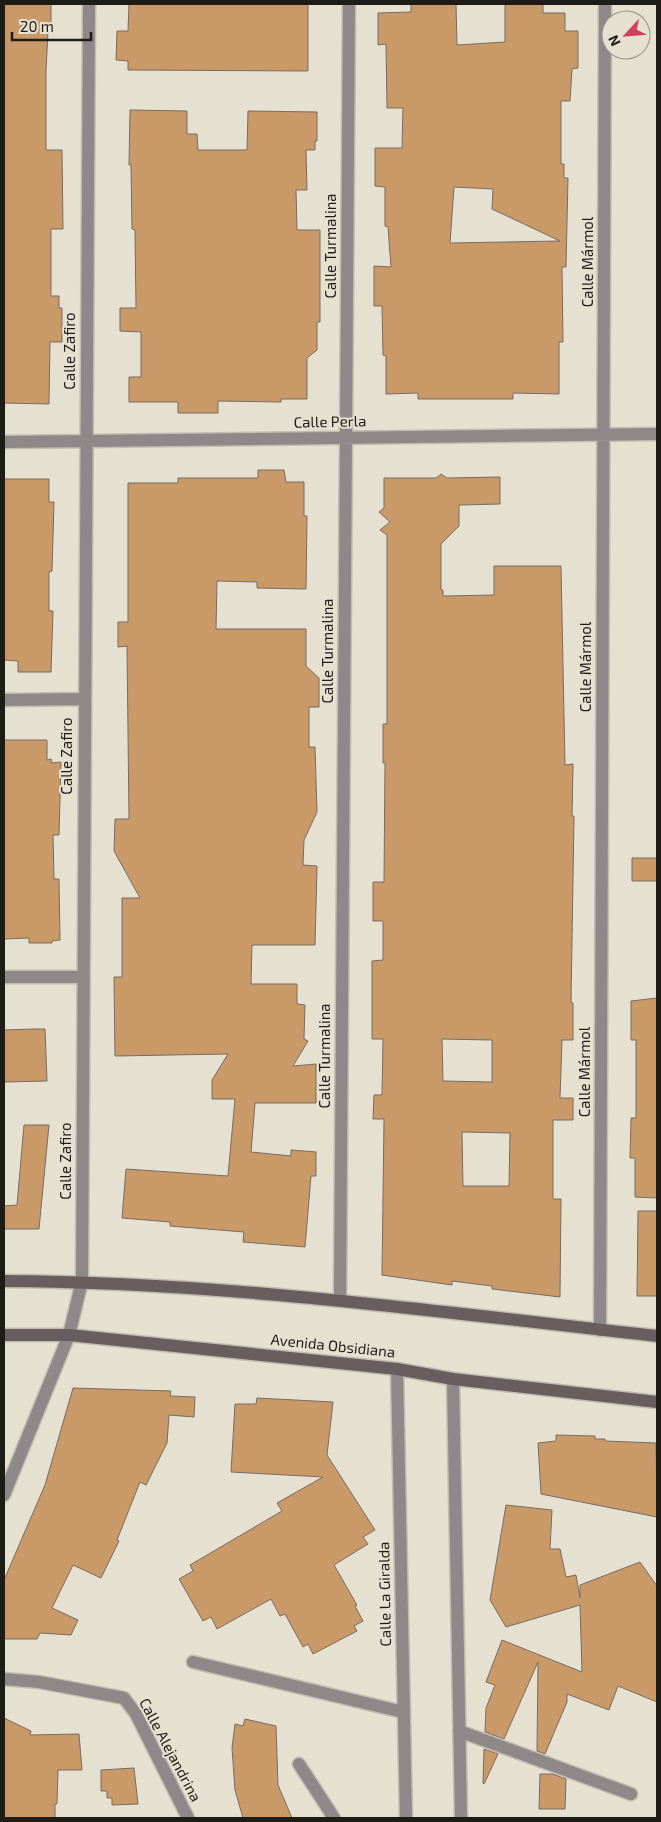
<svg xmlns="http://www.w3.org/2000/svg" width="661" height="1822" font-family="'Exo 2',sans-serif">
<style>
.building{fill:#ca9968;stroke:#776c62;fill-rule:evenodd}
.lines{fill:none;stroke-linecap:round;stroke-linejoin:round}
.lane-casing{stroke:#c2bdb0;stroke-width:15}
.street-casing{stroke:#c2bdb0;stroke-width:15}
.secondary-casing{stroke:#c2bdb0;stroke-width:15}
.lane{stroke:#8f8888;stroke-width:12}
.street{stroke:#8f8888;stroke-width:12}
.secondary{stroke:#695e5e;stroke-width:12}
.labels{text-anchor:middle;stroke-width:4;stroke-linejoin:round;paint-order:stroke}
.street-label{font-size:15px;fill:#1e1c17;stroke:#e6e0d1}
</style>
<rect width="100%" height="100%" fill="#e6e0d1"/>
<path class="building" d="M4 4H51V31H48L46 71V150H62L63 229H51V296H59V308H62V342H50L49 404 4 403Z
M129 4H308V71L128 70V61L116 60 117 31H128Z
M411 4H456L457 45 505 42V4H543V13H565V31H578V68L572 69 570 101H561V164H564V178H568L566 267H562L563 342H559V394L513 393V399H418V393L386 394V356L383 355 382 306H374V266L391 267 388 227 385 226V187L375 186V148H402L403 108H387L386 44 378 45V13L411 12ZM454 187 493 189 492 209 560 241 450 243Z
M130 110 187 111V134H197L198 150H247L248 111 317 112V141H315V150H306L307 190H296L297 230H320V322H317V350L307 358V399H281V402L218 401V413H178V402H129V377H141V332L120 331V308H136L135 230 132 229 131 165H129Z
M258 470H284L286 482H304V516H307L306 589 257 588V582L217 581 216 629H306V666L319 678V707H309V747H315L317 812 304 840 303 865 317 866 315 945H252L251 984H297V1004L305 1005 304 1039 308 1041 293 1066 316 1064V1103H255L251 1152 291 1156V1150L316 1152V1176H311L305 1247 243 1242 244 1232 170 1226V1222L122 1218 126 1169 228 1176 235 1099H212V1080L228 1054 115 1056 114 977H122V898H140L114 851 115 819H129L127 646 118 647V622H128V483H178V478H258Z
M441 474 447 478 500 477V504L459 505V526L441 544V590H443V596L494 595V566H561L565 765 573 764 572 816H574L571 1002 573 1003V1040H562L560 1098H573V1120H553V1199H561L560 1297 492 1289V1286L452 1281V1285L382 1275 384 1119H373L374 1095H382L383 1039H372V961L383 960V921H373V882H384L385 763H383V724H387V535L380 530 390 522 379 512 384 508V478H436ZM442 1039 492 1040V1082L443 1081ZM462 1132 510 1133 509 1186H463Z
M4 479H49V502H54L52 571 49 572V611H53L51 672H18V661L4 660Z
M4 740H47V760L51 759 52 763 61 762 59 835H53L54 879H59L60 940 52 941V943H29V938L4 939Z
M632 858H657V881H632Z
M657 998V1198L635 1197V1158H630L631 1118H636V1040H631V1001Z
M33 1029H45L47 1081 4 1082V1030Z
M24 1125H49L39 1229H4V1206L17 1205Z
M638 1211H657V1296H637Z
M73 1388 171 1391 170 1396 195 1397 194 1417 169 1415 167 1443 146 1485 140 1482 117 1540 119 1541 101 1578 73 1565 52 1608 78 1620 71 1635 40 1633 37 1639H4V1580L45 1485Z
M257 1398 333 1402 327 1455 375 1530 363 1537 368 1544 334 1565 357 1605 355 1606 363 1621 354 1626 357 1631 313 1654 308 1644 303 1647 285 1614 280 1616 271 1599 217 1629 211 1617 203 1621 179 1579 193 1571 190 1565 282 1511 277 1503 323 1477 231 1472 235 1404H256Z
M556 1435 595 1436V1439H605V1441L656 1443 657 1517 541 1494 538 1443 556 1441Z
M506 1505 552 1510 550 1549H560L566 1577 576 1575 580 1598V1585L640 1562 657 1586V1702L618 1686 609 1710 567 1694V1702L545 1754 537 1751 538 1662 504 1739 485 1732 486 1708 495 1685 486 1682 502 1640 582 1672 580 1605 506 1627 490 1600Z
M4 1718 31 1731 30 1735 79 1734 82 1770H58L57 1804H55V1818H4Z
M245 1719 276 1726 278 1785 292 1818H243L235 1790 232 1748 235 1724 243 1726Z
M484 1749 498 1754 484 1784 483 1783Z
M134 1768 138 1804 112 1805V1798H107V1791H101V1770Z
M540 1774H553L566 1779 565 1809H539Z"/>
<g class="lines">
<g class="lane-casing">
<path id="lane" d="M193 1662 403 1712
M4 1679 39 1682 124 1698 136 1714 188 1818
M299 1764 334 1818"/>
</g>
<g class="street-casing">
<path id="street" d="M4 442 657 434
M4 700 84 699
M4 977H83
M340 1299 349 4
M600 1330 605 4
M397 1369 406 1818
M453 1379 461 1818
M4 1495 69 1335 82 1281 89 4
M459 1731 631 1794"/>
</g>
<g class="secondary-casing">
<path id="secondary" d="M4 1281C223 1282 440 1312 657 1336
M4 1335H69L397 1369 453 1379 657 1402"/>
</g>
<use href="#lane" class="lane"/>
<use href="#street" class="street"/>
<use href="#secondary" class="secondary"/>
</g>
<g class="labels">
<g class="street-label">
<text transform="translate(331 246) rotate(-90)" y="5">Calle Turmalina</text>
<text transform="translate(588 262) rotate(-90)" y="5">Calle Mármol</text>
<text transform="translate(70 351) rotate(-90)" y="5">Calle Zafiro</text>
<text transform="translate(330 422) rotate(-1)" y="5">Calle Perla</text>
<text transform="translate(328 651) rotate(-90)" y="5">Calle Turmalina</text>
<text transform="translate(586 667) rotate(-90)" y="5">Calle Mármol</text>
<text transform="translate(67 756) rotate(-90)" y="5">Calle Zafiro</text>
<text transform="translate(325 1056) rotate(-90)" y="5">Calle Turmalina</text>
<text transform="translate(585 1072) rotate(-90)" y="5">Calle Mármol</text>
<text transform="translate(66 1161) rotate(-90)" y="5">Calle Zafiro</text>
<text transform="translate(333 1346) rotate(6)" y="5">Avenida Obsidiana</text>
<text transform="translate(385 1594) rotate(-91)" y="5">Calle La Giralda</text>
<text transform="translate(170 1750) rotate(62)" y="5">Calle Alejandrina</text>
</g>
</g>
<rect width="661" height="1822" fill="none" stroke="#1e1c17" stroke-width="10"/>
<g transform="translate(626 35) rotate(244)"><circle r="24" fill="#e6e0d1" stroke="#969287"/>
<path d="M0-4L9 19L0 12L-9 19Z" fill="#cf3f5f"/>
<text y="-8" font-size="14" font-weight="bold" text-anchor="middle" fill="#1e1c17">N</text>
</g>
<path d="M12 32v8h79v-8" fill="none" stroke="#1e1c17" stroke-width="2.5"/>
<text x="20" y="32" font-size="15" fill="#1e1c17" stroke="#e6e0d1" stroke-width="4" paint-order="stroke">20 m</text>
</svg>
